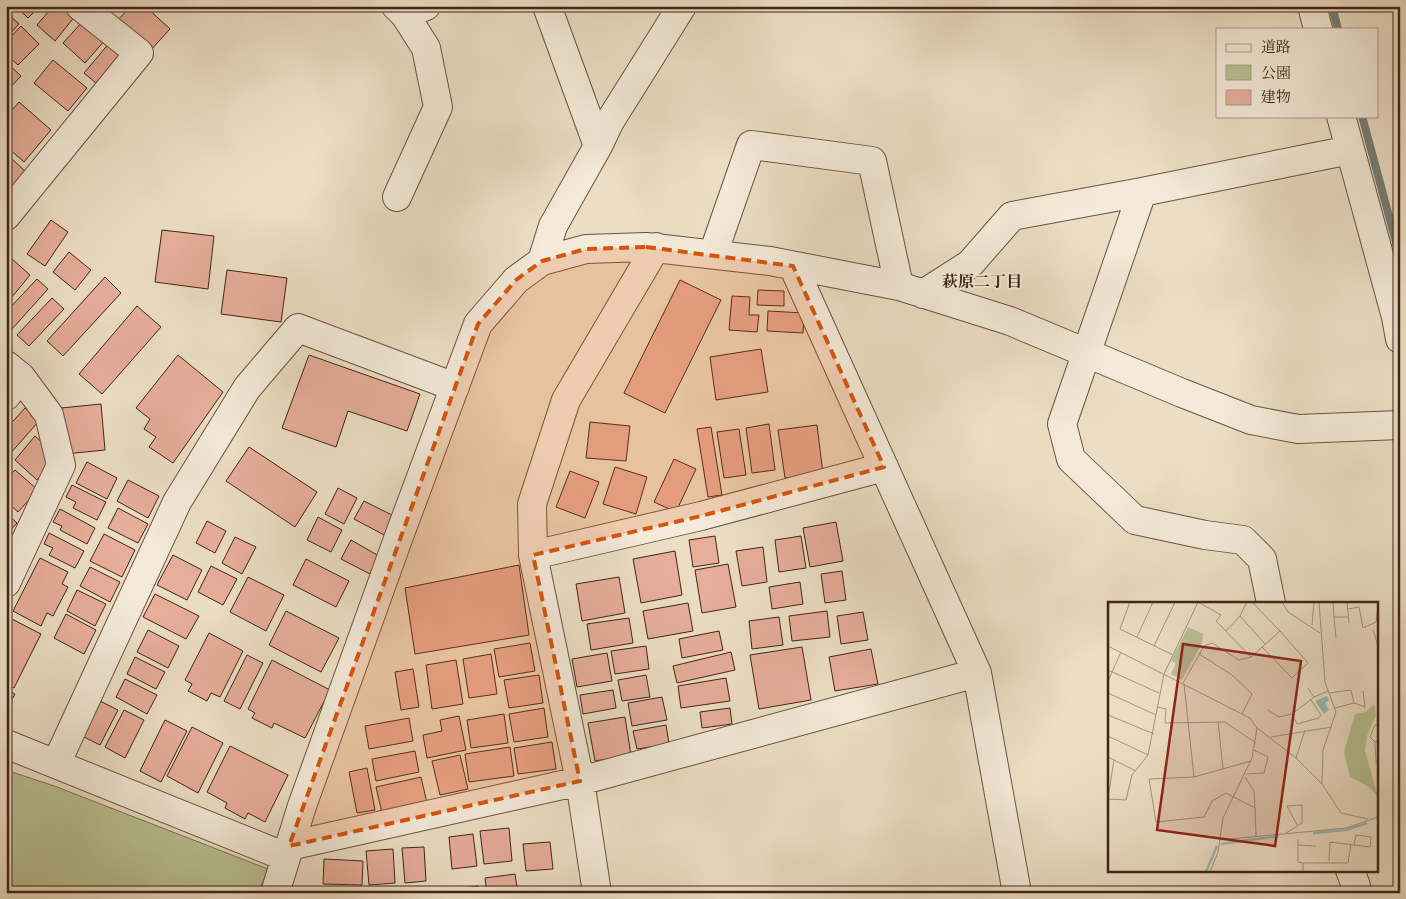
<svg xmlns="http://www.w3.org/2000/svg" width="1406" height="899" font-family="'IM FELL Double Pica','Noto Serif JP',serif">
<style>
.green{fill:#b8c194;stroke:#7c7256}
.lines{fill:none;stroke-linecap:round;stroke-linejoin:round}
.stream{stroke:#767f79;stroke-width:8}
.building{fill:#e7ae9a;stroke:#402418}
.minor-casing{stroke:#6b5243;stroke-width:30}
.minor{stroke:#f3ead9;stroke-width:28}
.marked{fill:#d7540d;fill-opacity:0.2;stroke:#d7540d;stroke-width:4;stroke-dasharray:10 6;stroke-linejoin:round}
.labels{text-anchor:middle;stroke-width:4;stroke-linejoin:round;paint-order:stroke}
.neighbourhood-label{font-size:16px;font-weight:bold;fill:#402418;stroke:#f3ead9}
.inset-river{fill:none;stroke:#9abbba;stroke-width:2.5}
.inset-road{fill:none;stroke:#a7947f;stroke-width:1}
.view{fill:#8f2418;fill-opacity:0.15;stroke:#8f2418;stroke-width:2.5}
.inset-edge{fill:none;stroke:#402418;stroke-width:2.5}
</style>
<rect width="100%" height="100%" fill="#ecdec4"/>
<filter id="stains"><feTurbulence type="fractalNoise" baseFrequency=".004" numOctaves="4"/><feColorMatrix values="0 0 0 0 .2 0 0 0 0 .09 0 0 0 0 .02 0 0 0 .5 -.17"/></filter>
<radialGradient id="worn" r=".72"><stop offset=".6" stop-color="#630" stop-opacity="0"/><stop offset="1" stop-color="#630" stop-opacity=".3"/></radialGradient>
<path class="green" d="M6 770 57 787 268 869 258 893H6Z"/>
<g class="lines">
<path class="stream" d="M1332 6 1338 29
M1362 116 1400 257"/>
</g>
<path class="building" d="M15 6H40L28 18Z
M53 6H66L76 15 55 41 37 25Z
M131 6H145L170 29 148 53 116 22Z
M6 12 19 24 6 38Z
M84 20 105 40 85 63 63 43Z
M21 26 39 44 18 65 6 54V42Z
M111 41 128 57 102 88 84 73Z
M53 60 87 88 68 111 34 83Z
M6 62 21 76 6 92Z
M19 102 51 130 24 162 6 146V117Z
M9 156 29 175 10 196 6 192V159Z
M51 220 68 232 45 266 27 254Z
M162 230 214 236 208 289 155 282Z
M69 252 91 270 75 290 53 272Z
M11 258 30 275 12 297 6 292V264Z
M227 270 287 278 281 322 221 314Z
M105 277 121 293 63 356 47 341Z
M37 279 48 289 12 329 6 324V312Z
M680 280 721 300 665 413 624 393Z
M758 290 784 291V306L757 305Z
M732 296 750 297 749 315H759L757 332 729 330Z
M52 298 64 309 29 346 17 335Z
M137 306 161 327 102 394 79 374Z
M768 311 804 313 803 333 767 331Z
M761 349 768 392 716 400 710 357Z
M178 355 223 392 173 463 149 447 156 437 144 429 150 419 136 408Z
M309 355 420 394 407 431 348 411 336 447 282 428Z
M101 404 105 450 65 454 61 408Z
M25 408 39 421 9 455 6 453V437L11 432 7 428Z
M590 422 630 426 626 461 586 458Z
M769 424 775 470 752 473 746 428Z
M817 425 823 474 785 478 778 430Z
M711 427 722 495 708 497 697 429Z
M739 429 746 475 724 478 717 432Z
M35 436 47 447 43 451 54 461 37 480 15 460Z
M249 447 317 492 295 527 226 481Z
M674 459 696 469 676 512 654 502Z
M87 462 117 478 107 499 76 483Z
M615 467 647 477 636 514 603 504Z
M15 470 38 490 18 512 6 501V479Z
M570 471 599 482 585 518 556 507Z
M128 480 159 496 148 518 117 501Z
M72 485 106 502 97 520 73 508 76 502 66 497Z
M338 488 357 498 344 524 325 514Z
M364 501 396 517 386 536 354 519Z
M118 508 148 524 138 543 108 528Z
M60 509 95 528 87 544 60 530 62 526 53 522Z
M6 513 17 523 6 535Z
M318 517 342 530 331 552 307 540Z
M207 521 226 531 215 553 196 543Z
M836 522 843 561 810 567 803 528Z
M49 533 84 551 75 568 49 555 53 548 44 544Z
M104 534 135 550 122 577 90 561Z
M715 536 719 563 693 567 689 540Z
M801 536 806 568 779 572 775 540Z
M235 537 256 547 242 574 222 563Z
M351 540 379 556 370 574 341 559Z
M763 547 767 582 742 586 736 551Z
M675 551 682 595 641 603 633 559Z
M173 555 202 570 187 600 157 585Z
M40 558 68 572 62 584 68 587 53 616 47 613 41 626 13 611Z
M306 559 349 581 336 607 293 585Z
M728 564 736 607 702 613 695 570Z
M519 565 529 635 415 654 405 588Z
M211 566 237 579 223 605 198 592Z
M90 567 120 582 110 602 80 586Z
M842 571 846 600 825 603 821 574Z
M248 577 284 595 266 631 230 612Z
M619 577 625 613 582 621 576 584Z
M800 582 803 604 772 609 769 587Z
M77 590 106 604 95 626 67 611Z
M155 594 199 616 186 639 143 617Z
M688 603 693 631 648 639 643 611Z
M286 611 339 638 321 672 269 645Z
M827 611 830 637 792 641 789 616Z
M863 612 868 640 841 644 837 616Z
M66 614 96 630 84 654 54 638Z
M8 617 41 634 14 688 6 684V621Z
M779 617 783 645 752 649 749 621Z
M629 618 633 643 591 650 587 624Z
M148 630 179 646 168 668 137 652Z
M719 631 723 650 682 658 679 639Z
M209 633 243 651 220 697 211 693 207 701 188 691 192 684 185 680Z
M530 643 535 671 499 677 494 649Z
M646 646 649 669 615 674 611 651Z
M802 647 811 700 759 709 750 655Z
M871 649 878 684 835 691 829 657Z
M731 652 735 670 677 683 673 666Z
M607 653 612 681 577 687 572 659Z
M491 654 497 694 469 698 463 659Z
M247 655 263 663 240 709 224 701Z
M135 657 165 672 156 689 127 674Z
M272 660 330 690 305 738 274 723 272 728 252 718 255 713 248 709Z
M456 660 463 704 432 709 426 665Z
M413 669 419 707 401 710 395 672Z
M539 675 543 703 509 708 504 680Z
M646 675 650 697 622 701 618 680Z
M726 678 730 701 681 708 678 686Z
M125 679 157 695 147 714 116 697Z
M6 689 15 694 6 711Z
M613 690 616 708 583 714 580 695Z
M662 697 667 720 632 726 628 703Z
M98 700 118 710 100 745 80 735Z
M544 708 548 737 514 742 509 714Z
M730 708 732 724 702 728 700 712Z
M124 710 144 720 125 758 105 747Z
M504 714 508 743 471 748 467 720Z
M459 716 466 750 427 758 423 735 442 731 440 720Z
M625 717 631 755 595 761 588 723Z
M409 718 413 741 369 749 365 726Z
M165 720 187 731 161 782 140 771Z
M666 725 669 744 637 749 633 731Z
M192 727 223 743 198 793 167 776Z
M552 742 556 769 518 774 514 748Z
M230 746 288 775 265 822 248 813 245 819 225 808 227 803 207 792Z
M510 747 514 776 469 782 465 754Z
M415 751 419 772 376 781 372 759Z
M460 755 468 789 440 795 432 761Z
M367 768 375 810 357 813 349 772Z
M421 777 427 803 382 813 376 787Z
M509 828 512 861 484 864 480 831Z
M473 834 477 866 452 869 449 837Z
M550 842 553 869 526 871 523 844Z
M424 847 426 881 405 883 402 848Z
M393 849 395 883 369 885 366 851Z
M324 859 363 861 362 885 323 884Z
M515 874 518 893H487L485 878Z
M478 886 479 893H449V890Z
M318 889H363V893H318Z"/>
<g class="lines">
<g class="minor-casing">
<path id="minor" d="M396 6 405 15 426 6
M547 6 598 146
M1312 6 1318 29
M1341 116 1396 317 1400 339
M397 197 438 107 426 48 405 15
M6 216 139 53 80 6
M713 254 751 145 872 161 899 286
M542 261 553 226 598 146 610 121 682 6
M923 294 970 264 1012 216 1142 192
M6 365 21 377 6 396
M533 555 701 516 884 467
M6 583 61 465 49 415 21 377
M1271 603 1262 559 1243 540 1205 535 1135 520 1071 459 1062 424 1142 192 1350 150
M977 673 1017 893
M6 744 286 857
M56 764 177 502 247 388 298 328 455 387
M289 846 580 781 977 673 793 266
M1350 870 1356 886 1355 893
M275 893 302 806 398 539 478 324 516 280 542 261 586 249 646 247 770 261 899 286 1010 321 1182 393 1251 420 1298 429 1400 425
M597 893 580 781 533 555 532 504 566 400 656 247"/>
</g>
<use href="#minor" class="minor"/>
</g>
<path class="marked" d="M646 247 793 266 884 467 701 516 533 555 580 781 289 846 478 324 516 280 542 261 586 249Z"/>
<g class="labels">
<g class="neighbourhood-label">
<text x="982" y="287">萩原二丁目</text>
</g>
</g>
<g transform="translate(1108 602)">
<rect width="270" height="270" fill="#ecdec4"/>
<path d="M80 25 95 32 94 41 74 78 63 72 68 61 63 59ZM266 102 268 113 259 134 257 149 270 195 261 185 242 175 236 150 247 112 258 110Z" fill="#b8c194"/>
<path d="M219 94 221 98 217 101 221 108 216 112 207 99Z" fill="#9abbba"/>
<path class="inset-river" d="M205 231 238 228 259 221M113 242 171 234M98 270 109 244"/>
<path class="inset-road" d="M22 0 12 27 65 53M90 0 113 13 108 19 143 55 172 29 200 61 184 76 154 45M144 0 172 29M174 0 180 10 212 31M211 0 217 80 228 110 215 148 214 182M225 0 226 15H240M239 0 241 21M240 7 251 5 255 26 268 20 270 5M132 14 157 42M226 15 228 36M0 16 1 0M204 23 206 1M265 28 270 44M118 29 132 14 139 0M29 35 45 0M0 44 142 116 149 126 144 156 115 216 110 250 102 270M46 44 67 0M91 52 124 73 144 92 134 112M0 68 51 91M0 79 13 50M75 81 96 44 104 41 131 58 143 55M76 82 86 175 143 159M200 86 206 95 220 89M0 91 48 113M221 91 243 88 246 101 227 106M203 98 213 113 211 116 189 122 184 112 206 95M246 101 257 105 255 89M49 105 58 107 57 121 117 120 148 141M160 108 171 115 184 112M0 113 46 132M110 119 115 167M149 126 188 156 214 182 233 211 260 217M0 134 40 153 56 72 90 0M163 135 224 125M267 140 262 135 267 123H270M0 155 28 169M188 156 197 128M268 162 267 140 270 139M139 172 156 171 160 155 146 148M86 175 41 177 48 220 96 215 104 199 118 191 147 206 148 234M137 175 146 189 147 206M0 196 6 158M0 197 18 198 24 173 40 153M178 231 194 221V203L179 204 189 223M190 237V260L195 261M111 238 238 226 270 215M190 243 208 244M221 259 222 240 262 245 263 235 248 233 246 243M195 270V261H240L243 242"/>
<path class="view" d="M75 42 193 59 167 244 49 228Z"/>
<rect width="270" height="270" class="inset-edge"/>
</g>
<rect width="1406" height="899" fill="none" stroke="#ecdec4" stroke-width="25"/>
<rect x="8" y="8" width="1391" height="884" fill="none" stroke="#402418" stroke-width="2.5"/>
<rect x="12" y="12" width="1381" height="874" fill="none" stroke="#402418"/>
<rect x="1216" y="28" width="162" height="90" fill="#f3ead9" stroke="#ab9b8c"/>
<rect x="1226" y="44" width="25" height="8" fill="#f3ead9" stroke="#ab9b8c"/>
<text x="1261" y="52" font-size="15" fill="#402418">道路</text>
<rect x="1226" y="65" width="25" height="15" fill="#b8c194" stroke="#ab9b8c"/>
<text x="1261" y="78" font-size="15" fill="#402418">公園</text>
<rect x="1226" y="90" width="25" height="15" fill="#e7ae9a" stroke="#ab9b8c"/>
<text x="1261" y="102" font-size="15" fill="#402418">建物</text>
<rect width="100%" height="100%" filter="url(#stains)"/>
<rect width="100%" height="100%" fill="url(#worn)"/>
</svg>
